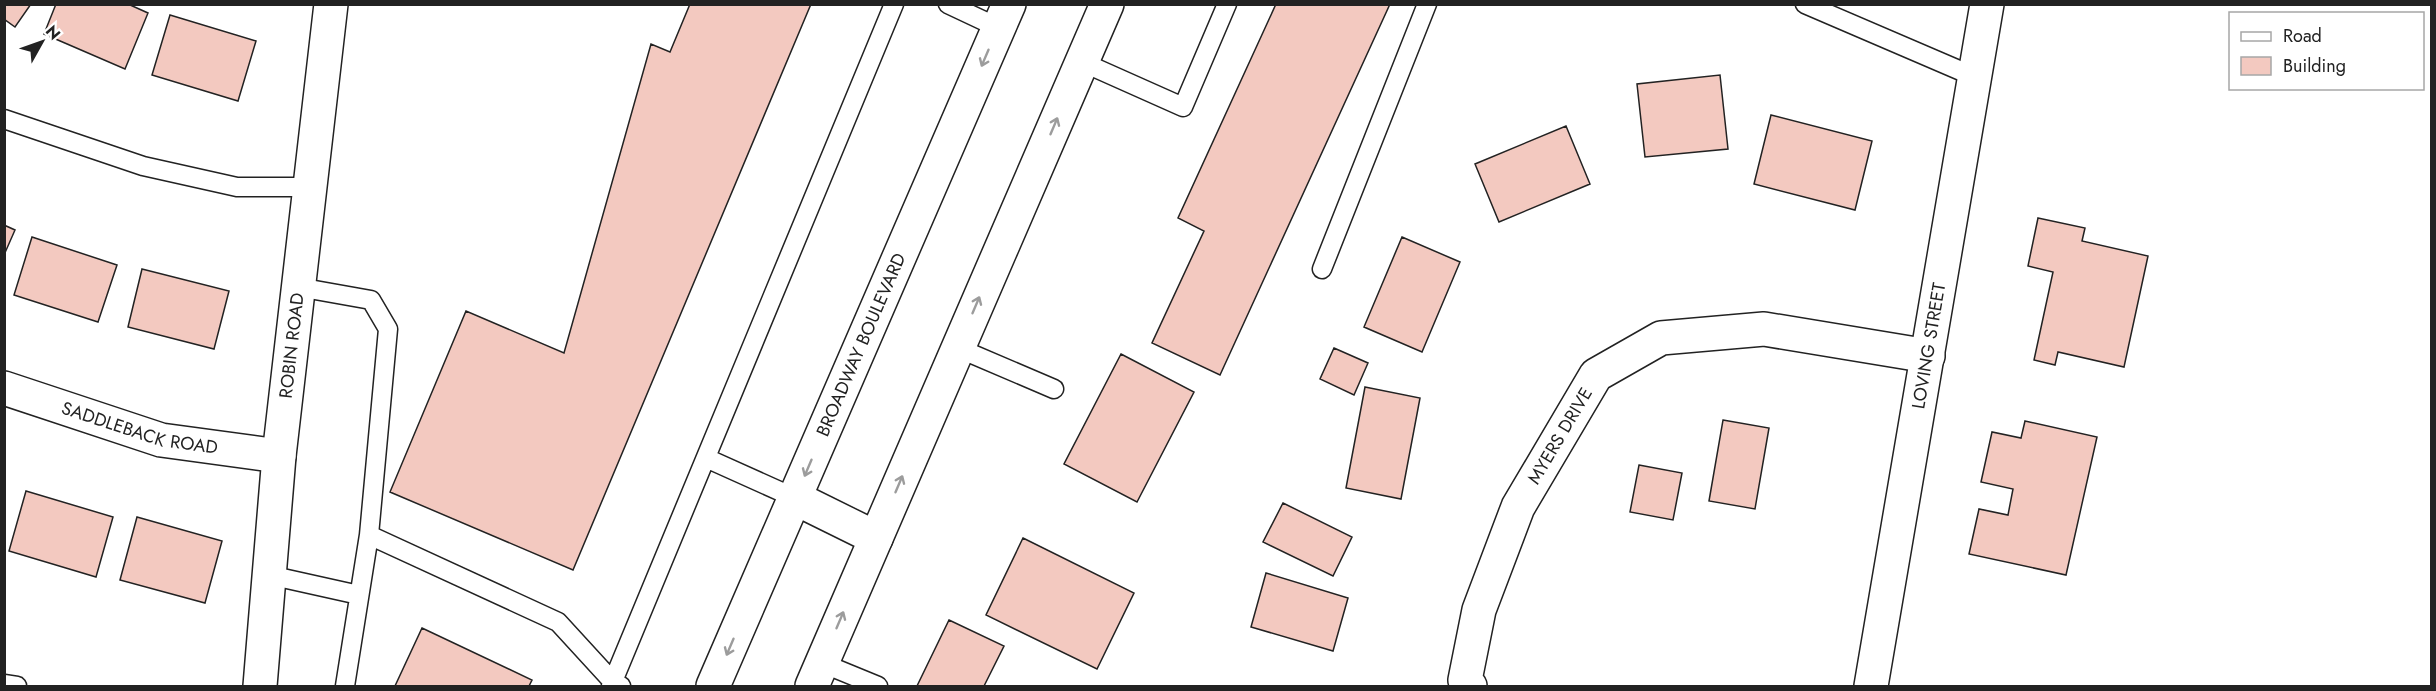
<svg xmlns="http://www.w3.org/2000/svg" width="2436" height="691" font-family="Jost,sans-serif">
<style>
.building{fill:#f3c9c0;stroke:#222;stroke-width:1.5}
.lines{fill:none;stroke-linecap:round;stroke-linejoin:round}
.service-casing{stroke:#222;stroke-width:21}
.minor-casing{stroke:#222;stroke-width:36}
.primary-casing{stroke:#222;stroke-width:36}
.service{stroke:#fff;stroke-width:18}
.minor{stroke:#fff;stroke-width:33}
.primary{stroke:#fff;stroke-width:33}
.oneway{stroke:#9c9c9c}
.labels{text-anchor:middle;stroke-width:4.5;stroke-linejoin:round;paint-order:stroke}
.street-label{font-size:18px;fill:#222;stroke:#fff}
</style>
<rect width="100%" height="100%" fill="#fff"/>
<path class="building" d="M4 4H31L15 27 4 19Z
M56 4H128L148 13 125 69 44 34Z
M690 4H811L573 570 390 492 466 311 564 353 651 44 670 52Z
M1276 4H1390L1220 375 1152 343 1204 231 1178 218Z
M170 15 256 41 238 101 152 75Z
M1720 75 1728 149 1645 157 1637 84Z
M1771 115 1872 141 1855 210 1754 184Z
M1566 126 1590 184 1499 222 1475 164Z
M2038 218 2085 228 2082 241 2148 256 2124 367 2058 352 2055 365 2034 360 2053 272 2028 266Z
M4 225 15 230 4 255Z
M32 237 117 265 98 322 14 295Z
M1402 237 1460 262 1422 352 1364 327Z
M142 269 229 291 214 349 128 327Z
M1334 348 1368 363 1354 395 1320 379Z
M1121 354 1194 392 1137 502 1064 464Z
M1365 387 1420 398 1401 499 1346 488Z
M1723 420 1769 428 1755 509 1709 501Z
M2025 421 2097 437 2066 575 1969 554 1979 509 2008 515 2013 489 1981 482 1992 432 2021 438Z
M1639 465 1682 473 1673 520 1630 512Z
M26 491 113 517 96 577 9 551Z
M1283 503 1352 537 1333 576 1263 542Z
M137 517 222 541 205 603 120 580Z
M1023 538 1134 593 1097 669 986 615Z
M1266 573 1348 598 1333 651 1251 627Z
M949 620 1004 646 984 686H917Z
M422 628 532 680 529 686H395Z"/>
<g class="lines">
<g class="service-casing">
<path id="service" d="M948 4 999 28
M1805 4 1975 77
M1082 62 1183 107 1227 4
M4 119 143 166 237 187H310
M1322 269 1427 4
M298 287 371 300 388 329 369 535 558 622 613 682 621 686
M958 348 1054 389
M706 458 795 498
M269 575 359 595
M822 663 878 686
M4 684 17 686
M345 686 369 535
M611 686 894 4"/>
</g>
<g class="minor-casing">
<g id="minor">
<path id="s1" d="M4 388 161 440 279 456"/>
<path id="s2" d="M260 686 279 456 331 4"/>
<path id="s3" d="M1470 686 1465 680 1479 610 1518 507 1596 375 1661 338 1764 329 1928 356"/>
<path id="s4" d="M1871 686 1987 4"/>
</g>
</g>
<g class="primary-casing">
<g id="primary">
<path d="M795 498 876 538"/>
<path id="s5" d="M713 686 1009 4"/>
<path d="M812 686 1107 4"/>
</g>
</g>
<use href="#service" class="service"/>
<use href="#minor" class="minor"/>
<use href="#primary" class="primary"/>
</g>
<defs><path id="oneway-shaft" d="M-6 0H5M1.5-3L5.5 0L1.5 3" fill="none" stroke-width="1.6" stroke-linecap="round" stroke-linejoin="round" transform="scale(1.5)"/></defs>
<g class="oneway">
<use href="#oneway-shaft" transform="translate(985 58) rotate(113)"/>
<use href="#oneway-shaft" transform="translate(1054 126) rotate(-67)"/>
<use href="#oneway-shaft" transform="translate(976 305) rotate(-67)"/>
<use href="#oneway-shaft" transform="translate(808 468) rotate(113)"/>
<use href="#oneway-shaft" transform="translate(899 484) rotate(-67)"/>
<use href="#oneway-shaft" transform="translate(840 620) rotate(-67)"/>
<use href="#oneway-shaft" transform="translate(730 647) rotate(113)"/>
</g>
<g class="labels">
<g class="street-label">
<text dy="6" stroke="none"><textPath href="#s2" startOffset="342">ROBIN ROAD</textPath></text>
<text dy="6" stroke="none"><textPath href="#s5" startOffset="372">BROADWAY BOULEVARD</textPath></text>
<text dy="6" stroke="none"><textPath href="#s4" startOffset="345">LOVING STREET</textPath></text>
<text dy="6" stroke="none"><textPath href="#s1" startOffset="142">SADDLEBACK ROAD</textPath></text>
<text dy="6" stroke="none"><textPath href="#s3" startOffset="272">MYERS DRIVE</textPath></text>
</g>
</g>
<rect width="2436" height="691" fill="none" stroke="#222222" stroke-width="12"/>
<rect x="2229" y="12" width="195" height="78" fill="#ffffff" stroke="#a7a7a7" stroke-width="1.5"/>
<rect x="2241" y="32" width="30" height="9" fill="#ffffff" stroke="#a7a7a7" stroke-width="1.5"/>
<text x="2283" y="42" font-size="18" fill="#222222">Road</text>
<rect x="2241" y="57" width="30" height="18" fill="#f3c9c0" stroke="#a7a7a7" stroke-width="1.5"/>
<text x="2283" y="72" font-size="18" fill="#222222">Building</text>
<g transform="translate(42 42) rotate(50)" stroke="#ffffff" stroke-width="4.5" paint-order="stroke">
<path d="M0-4.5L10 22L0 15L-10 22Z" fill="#222222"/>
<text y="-9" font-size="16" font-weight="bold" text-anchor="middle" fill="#222222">N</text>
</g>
</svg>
